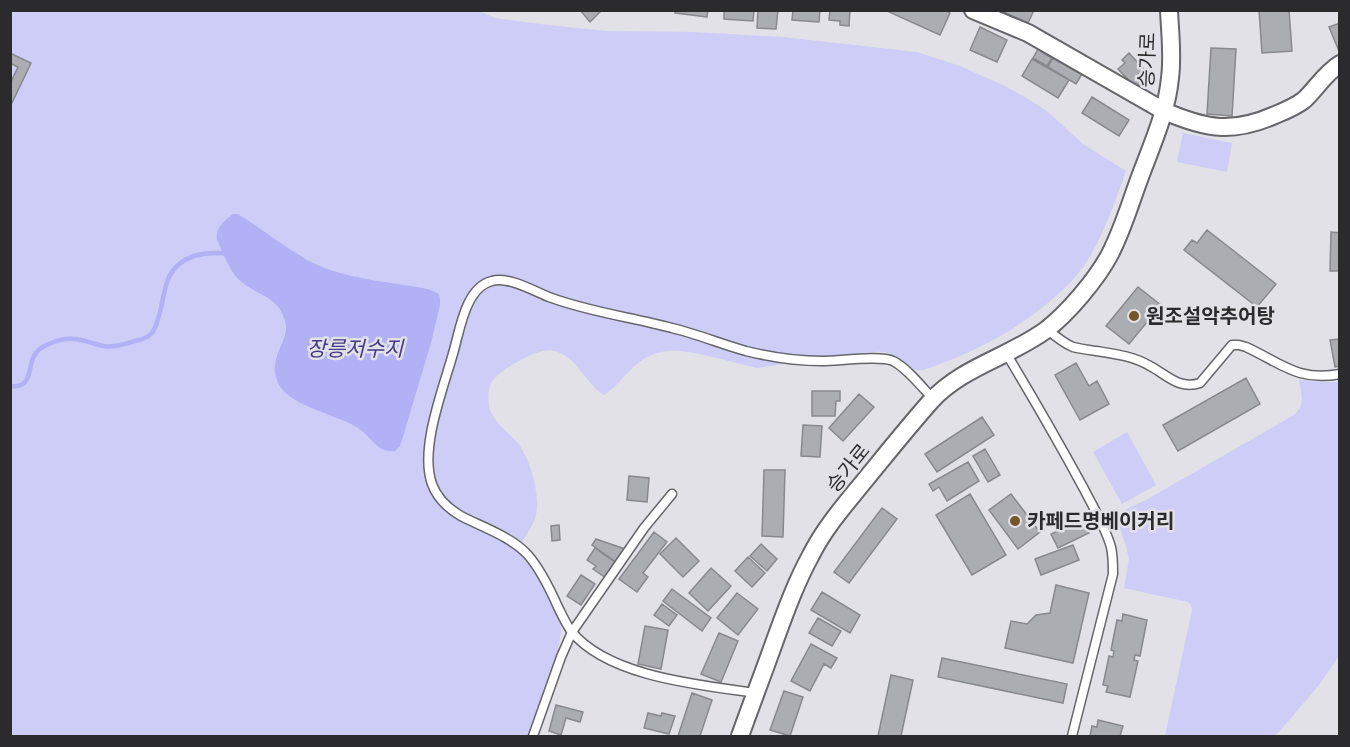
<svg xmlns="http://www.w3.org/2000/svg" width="1350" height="747" font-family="'Exo 2','Noto Sans KR',sans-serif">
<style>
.green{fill:#cdcdf8;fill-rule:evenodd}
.water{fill:#b2b1f6}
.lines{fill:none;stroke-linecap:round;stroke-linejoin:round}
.stream{stroke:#b2b1f6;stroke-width:4.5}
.building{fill:#acadb2;stroke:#88888e;stroke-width:1.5}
.lane-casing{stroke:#65656a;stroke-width:11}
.street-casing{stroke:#65656a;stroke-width:20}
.lane{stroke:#fff;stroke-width:8}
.street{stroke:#fff;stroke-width:16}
.poi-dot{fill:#75562b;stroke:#e1e1e7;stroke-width:2}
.labels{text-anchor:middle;stroke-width:5;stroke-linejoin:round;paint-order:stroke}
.street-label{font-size:20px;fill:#2b2b2e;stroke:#e1e1e7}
.poi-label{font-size:20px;font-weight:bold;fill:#2b2b2e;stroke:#e1e1e7;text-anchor:start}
.water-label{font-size:21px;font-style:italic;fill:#433a89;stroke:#e1e1e7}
</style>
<rect width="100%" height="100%" fill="#e1e1e7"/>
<path class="green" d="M477 10 495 18 548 25 607 31 694 32 783 37 917 52 960 66 1005 86 1030 100 1048 112 1083 144 1126 171C1114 204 1103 238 1083 267 1076 277 1067 286 1058 294 1019 330 973 353 923 370 903 373 900 352 882 352 868 351 854 355 840 358 822 361 803 362 784 364 775 365 766 367 757 368 745 365 733 362 721 359 695 353 665 343 641 361 627 370 618 387 604 395 586 384 579 360 558 352 551 349 543 350 536 353 524 357 497 372 491 383 488 390 488 398 489 406 492 421 506 430 516 441 530 456 542 499 535 518 532 528 525 536 520 546 531 563 541 581 550 599 554 606 558 613 560 620 566 646 538 710 529 736H11L10 11ZM238 214C265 232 291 253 320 266 354 280 393 282 428 289L438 293 431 343 400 446H377L360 429 341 419 277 358C285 335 294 315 269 299 259 293 249 289 240 281 229 271 224 254 217 240Z
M1183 133 1232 143 1227 172 1177 162Z
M1299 380 1324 382H1339V656L1319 685 1279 732 1273 736H1165L1192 610 1191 605 1188 602 1124 588 1129 559 1126 546 1117 520C1122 509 1136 505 1146 500L1294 415C1306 404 1301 394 1299 380Z
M1127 432 1156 485 1122 504 1093 452Z"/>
<path class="water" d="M233 214H238C265 231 291 253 320 266 354 280 393 282 428 289L438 293 440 298V305L431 343 403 437 400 446 395 451C376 453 372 437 358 428 337 414 285 406 277 380 276 376 274 370 275 366 276 347 293 335 282 313 274 296 252 293 239 280 229 270 223 253 217 240 215 228 224 221 233 214Z"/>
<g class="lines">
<path class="stream" d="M10 386C38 389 23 360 41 348 54 340 70 336 85 341 91 342 97 345 103 346 113 348 125 344 135 341 140 340 147 338 151 334 156 329 158 319 160 312 163 301 164 288 169 277 180 254 207 251 230 254"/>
</g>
<path class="building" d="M580 10H602L590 22Z
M675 10H708L707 17 675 13Z
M724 10H754L753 21 724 19Z
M758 10H778L776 29 757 28Z
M793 10H820L819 22 792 20Z
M830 10H850L849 26 840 25V21L829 20Z
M890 10H945L950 13 940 35 889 12Z
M999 10H1034L1028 23Z
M1259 10H1289L1292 51 1262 53Z
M1340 23V51H1339L1329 27Z
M980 27 1007 40 997 62 970 50Z
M1211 48 1236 49 1232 116 1207 114Z
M1038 49 1052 58 1047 66 1033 58Z
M10 53 31 63 10 107V84L18 67 10 63Z
M1129 53 1151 77 1137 89 1118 69 1125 63 1122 60Z
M1053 58 1082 74 1076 84 1048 67Z
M1032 59 1069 80 1058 98 1022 76Z
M1092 97 1129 120 1119 136 1082 113Z
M1207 230 1276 284 1257 307 1184 250 1192 240 1197 243Z
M1331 232 1340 233V271H1330Z
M1138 287 1161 305 1129 344 1106 326Z
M1340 339V366L1335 367 1330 340Z
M1076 363 1089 386 1097 381 1109 404 1080 420 1055 375Z
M1246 378 1260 404 1178 451 1163 425Z
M812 391H840V401H836L835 416H812Z
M859 394 874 407 843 441 829 428Z
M982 417 994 435 937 472 925 454Z
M803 425 822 426 820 457 801 456Z
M985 449 1000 475 988 482 973 456Z
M968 462 979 481 947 501 939 487 933 491 929 484Z
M764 470H785L783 537 762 536Z
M629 476 649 478 647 502 627 500Z
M970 494 1006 555 972 575 936 515Z
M1011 494 1040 532 1018 549 989 510Z
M882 508 897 519 849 583 834 572Z
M1082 520 1089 533 1058 548 1051 534Z
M559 525 560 540 552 541 551 526Z
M654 532 667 542 643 573 648 577 637 592 619 579Z
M676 538 699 561 683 577 660 554Z
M596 539 625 549 616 562 592 545Z
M761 544 777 559 767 571 750 556Z
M1073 545 1079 560 1041 575 1035 559Z
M595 548 616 563 606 578 593 569 596 566 587 560Z
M748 557 765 573 752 587 735 571Z
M711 568 731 586 708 611 689 593Z
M581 575 595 584 581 605 567 596Z
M1056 585 1089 593 1073 663 1005 648 1011 621 1027 624 1036 615 1050 613Z
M672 589 711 618 702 631 663 601Z
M822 592 860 615 850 633 811 610Z
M737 593 758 609 738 635 717 618Z
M662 604 677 615 669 626 654 615Z
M1123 614 1147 620 1140 656 1135 655 1134 660 1138 661 1130 697 1106 692 1108 686 1103 685 1109 656 1113 657 1114 651 1111 650 1117 620 1122 621Z
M818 618 841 631 832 646 809 633Z
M645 626 668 630 661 669 638 664Z
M719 633 738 641 721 682 701 674Z
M811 644 837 658 831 668 824 664 810 691 791 681Z
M942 658 1067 684 1063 703 938 677Z
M891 675 913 680 901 736H878Z
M784 691 803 697 790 736 770 730Z
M692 693 712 700 700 736H678Z
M556 705 583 712 580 722 566 718 561 735 549 731Z
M648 713 661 716 662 713 675 716 669 734 644 728Z
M1098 720 1123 726 1120 736H1090L1092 726 1097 727Z"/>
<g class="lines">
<g class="lane-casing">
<path id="lane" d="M1047 329C1055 336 1063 343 1073 347 1081 349 1089 350 1096 351 1115 354 1133 356 1150 366 1167 375 1179 390 1200 383L1232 345H1239L1246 347C1281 363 1298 382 1340 374
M1006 353C1033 398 1059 443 1084 489 1093 507 1105 526 1111 547 1113 556 1113 565 1113 574L1072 736
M756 693C700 685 608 677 571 631 566 624 562 615 558 607 550 589 541 570 528 555 512 537 482 527 461 516 449 509 437 498 432 484 419 448 444 387 454 350 460 329 466 287 492 281 508 276 534 291 549 297 589 312 631 317 672 328 697 334 721 344 746 351 770 357 797 361 822 361 838 361 881 355 893 361 906 367 923 388 933 399
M533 736 561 657 572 632 644 528 672 494"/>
</g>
<g class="street-casing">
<path id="street" d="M973 10 1028 33 1164 111C1206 129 1232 134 1275 115 1285 111 1295 107 1304 100 1316 89 1325 73 1340 64
M740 736C751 705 763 674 774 643 785 613 796 582 811 555 824 529 843 507 861 485 884 457 907 428 931 401 962 367 1009 357 1046 330 1068 313 1097 279 1110 254 1124 227 1132 197 1143 169 1154 140 1167 110 1170 78 1173 56 1170 33 1169 10"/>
</g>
<use href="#lane" class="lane"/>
<use href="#street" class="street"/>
</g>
<g class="poi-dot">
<circle cx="1134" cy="316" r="6"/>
<circle cx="1015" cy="521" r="6"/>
</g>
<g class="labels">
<g class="street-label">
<text transform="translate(1147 60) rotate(-88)" y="7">승가로</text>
<text transform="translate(848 468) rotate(-51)" y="7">승가로</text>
</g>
<g class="poi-label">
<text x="1146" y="323">원조설악추어탕</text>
<text x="1027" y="528">카페드명베이커리</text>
</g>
<g class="water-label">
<text x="355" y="356">장릉저수지</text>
</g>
</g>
<rect width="1350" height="747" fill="none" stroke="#2b2b2e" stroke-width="24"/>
</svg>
